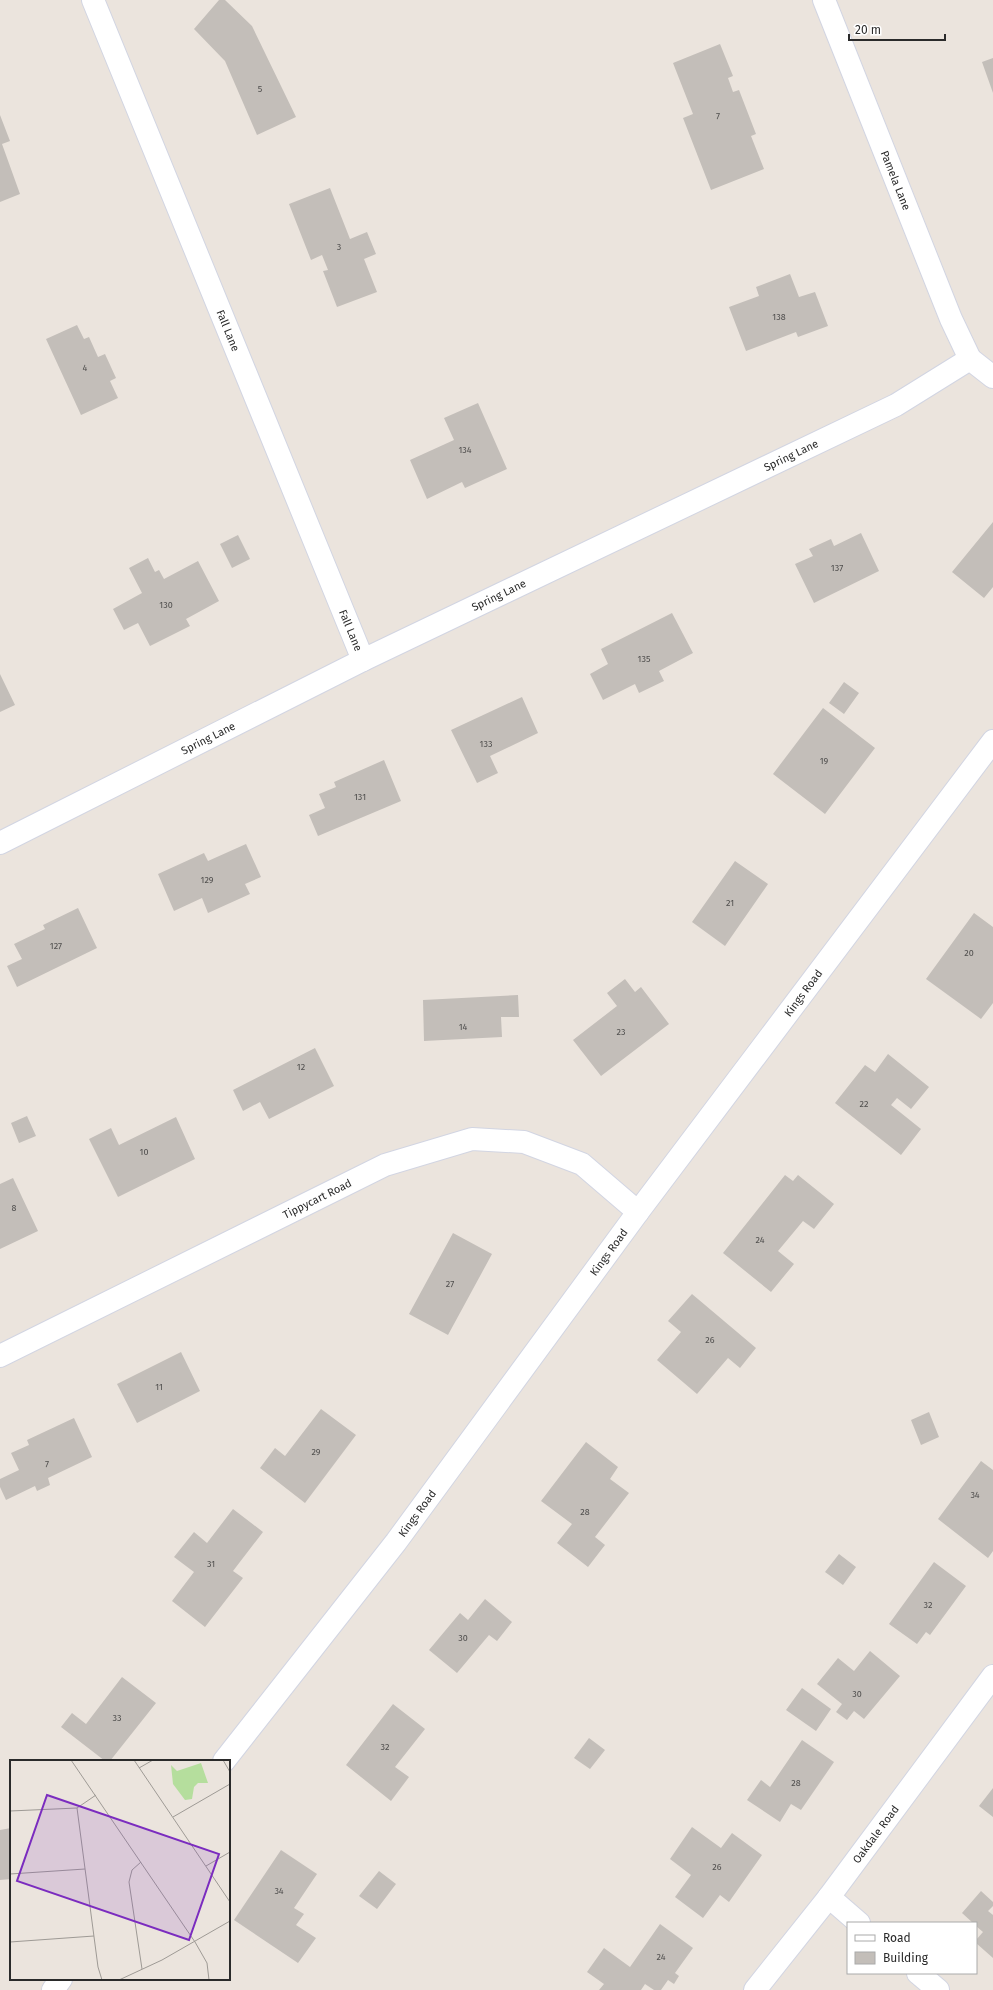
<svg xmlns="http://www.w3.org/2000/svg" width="993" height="1990" font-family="'Fira Sans',sans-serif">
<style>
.building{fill:#c3beb9}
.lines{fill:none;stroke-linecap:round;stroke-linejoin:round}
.minor-casing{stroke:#d2d5e2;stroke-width:24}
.minor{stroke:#fff;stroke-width:22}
.labels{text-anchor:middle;stroke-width:3.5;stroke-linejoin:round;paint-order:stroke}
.number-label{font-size:9px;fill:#504f4e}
.street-label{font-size:11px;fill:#2a2a2a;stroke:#fff}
.inset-road{fill:none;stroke:#9e9a95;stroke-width:1}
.view{fill:#7b2cbf;fill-opacity:0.15;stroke:#7b2cbf;stroke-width:2}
.inset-edge{fill:none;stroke:#2a2a2a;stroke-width:2}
</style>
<rect width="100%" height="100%" fill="#ebe4dd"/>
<path class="building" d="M219 0H225L252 26 296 117 257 135 225 61 194 29Z
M720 44 733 76 728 78 733 92 739 90 756 134 751 136 764 169 711 190 683 118 693 114 673 63Z
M993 58V93L982 62Z
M0 115 10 141 2 144 20 194 0 202Z
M330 188 350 239 367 232 376 254 364 259 377 292 337 307 323 271 328 270 322 255 311 260 289 204Z
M790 274 799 297 815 292 828 326 798 337 796 332 746 351 729 307 759 296 756 287Z
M77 325 84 339 89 337 98 357 105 354 116 378 110 381 118 398 81 415 46 339Z
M478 403 507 469 465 488 462 482 427 499 410 460 454 440 444 418Z
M993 522V587L984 598 952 572Z
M861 533 879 571 814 603 795 564 813 556 809 549 831 539 834 546Z
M238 535 250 559 232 568 220 544Z
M148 558 155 572 159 570 164 579 198 561 219 601 186 619 190 626 150 646 138 623 124 630 113 609 142 593 129 568Z
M672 613 693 653 659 671 664 681 639 693 635 684 603 700 590 674 608 664 601 649Z
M0 674 15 705 0 712Z
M844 682 859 693 844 714 829 703Z
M522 697 538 733 490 756 498 773 477 783 451 730Z
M823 708 875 748 825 814 773 774Z
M384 760 401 801 318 836 309 815 325 808 319 794 336 787 334 782Z
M246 844 261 877 245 884 250 894 208 913 202 898 174 911 158 874 204 853 208 861Z
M735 861 768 884 725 946 692 922Z
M78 908 97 948 17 987 7 966 22 959 14 944 45 929 43 925Z
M974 913 993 927V1003L981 1019 926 979Z
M625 979 635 992 641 987 669 1024 601 1076 573 1040 617 1006 607 993Z
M518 995 519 1017H501L502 1037 424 1041 423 1000Z
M315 1048 334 1086 269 1119 260 1102 243 1111 233 1090Z
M888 1054 929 1087 911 1109 897 1098 891 1105 921 1129 901 1155 835 1103 865 1065 875 1072Z
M27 1116 36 1136 19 1143 11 1123Z
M176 1117 195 1159 118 1197 89 1139 111 1128 119 1145Z
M785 1175 793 1181 798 1175 834 1204 814 1229 803 1221 778 1251 794 1264 771 1292 723 1253Z
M13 1178 38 1231 0 1249V1184Z
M453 1233 492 1254 448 1335 409 1314Z
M692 1294 756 1348 740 1368 728 1358 697 1394 657 1360 681 1332 668 1321Z
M181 1352 200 1391 137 1423 117 1384Z
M321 1409 356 1435 305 1503 260 1468 275 1448 285 1456Z
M929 1412 939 1437 921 1445 911 1420Z
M74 1418 92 1457 48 1478 50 1485 37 1491 35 1486 6 1500 0 1487V1479L19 1470 11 1453 29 1445 27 1440Z
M586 1442 618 1467 610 1479 629 1493 595 1537 605 1545 588 1567 557 1543 572 1524 541 1501Z
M981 1461 993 1470V1551L988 1558 938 1519Z
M233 1509 263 1532 233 1571 243 1578 205 1627 172 1601 194 1572 174 1557 194 1532 207 1543Z
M839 1554 856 1567 843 1585 825 1572Z
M934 1562 966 1586 930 1635 926 1632 917 1644 889 1624Z
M485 1599 512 1622 497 1641 489 1635 457 1673 429 1650 460 1613 468 1620Z
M870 1651 900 1676 864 1719 854 1711 847 1720 836 1712 842 1704 817 1684 838 1658 854 1671Z
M122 1677 156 1703 110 1761H105L61 1727 72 1713 86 1724Z
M802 1688 831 1709 816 1731 786 1710Z
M393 1704 425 1729 395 1767 409 1777 391 1801 346 1765Z
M589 1738 605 1750 590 1769 574 1758Z
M802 1740 834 1762 801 1810 791 1804 780 1822 747 1800 761 1780 770 1787Z
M993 1788V1817L979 1806Z
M692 1827 721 1848 732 1833 762 1855 729 1902 720 1895 703 1918 675 1897 691 1875 670 1859Z
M11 1828V1879L0 1880V1830Z
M281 1850 317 1874 294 1908 304 1914 296 1925 316 1938 298 1963 234 1920Z
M379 1871 396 1884 377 1909 359 1896Z
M981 1891 993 1902V1906L988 1911 993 1915V1958L976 1943V1940L983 1932 976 1926V1923H973L962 1913Z
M660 1924 693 1948 675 1973 679 1976 674 1984 668 1980 661 1990H654L645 1984 641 1990H599L604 1984 587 1972 604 1948 630 1967Z"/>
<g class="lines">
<g class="minor-casing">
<g id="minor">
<path id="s1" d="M93 0 363 660"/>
<path id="s2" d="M824 0 951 319 970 359"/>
<path id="s3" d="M0 843 363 660 896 405 970 359 993 377"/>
<path id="s4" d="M0 1356 385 1165 472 1139 524 1142 582 1164 638 1212"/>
<path id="s5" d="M224 1761 396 1542 638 1212 993 741"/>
<path d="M829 1897 859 1923"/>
<path d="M918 1973 938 1990"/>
<path d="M53 1990 61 1979"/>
<path id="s6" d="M755 1990 829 1897 993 1676"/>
</g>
</g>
<use href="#minor" class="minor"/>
</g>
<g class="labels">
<g class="number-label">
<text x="260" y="92">5</text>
<text x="718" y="119">7</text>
<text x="339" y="250">3</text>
<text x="779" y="320">138</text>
<text x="85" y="371">4</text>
<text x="465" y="453">134</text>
<text x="837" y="571">137</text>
<text x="166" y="608">130</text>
<text x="644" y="662">135</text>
<text x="486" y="747">133</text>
<text x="824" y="764">19</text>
<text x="360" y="800">131</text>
<text x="207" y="883">129</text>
<text x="730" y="906">21</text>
<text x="56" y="949">127</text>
<text x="969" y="956">20</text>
<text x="463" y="1030">14</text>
<text x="621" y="1035">23</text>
<text x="301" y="1070">12</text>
<text x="864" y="1107">22</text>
<text x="144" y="1155">10</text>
<text x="14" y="1211">8</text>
<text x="760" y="1243">24</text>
<text x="450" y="1287">27</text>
<text x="710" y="1343">26</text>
<text x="159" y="1390">11</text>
<text x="316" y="1455">29</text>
<text x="47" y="1467">7</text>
<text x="975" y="1498">34</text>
<text x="585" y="1515">28</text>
<text x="211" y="1567">31</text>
<text x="928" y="1608">32</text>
<text x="463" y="1641">30</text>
<text x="857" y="1697">30</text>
<text x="117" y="1721">33</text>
<text x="385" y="1750">32</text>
<text x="796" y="1786">28</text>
<text x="717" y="1870">26</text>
<text x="279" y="1894">34</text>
<text x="661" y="1960">24</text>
</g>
<g class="street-label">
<text dy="4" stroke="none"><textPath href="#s2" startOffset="194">Pamela Lane</textPath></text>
<text dy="4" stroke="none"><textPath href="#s1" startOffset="357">Fall Lane</textPath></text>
<text dy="4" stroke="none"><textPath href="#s3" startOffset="881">Spring Lane</textPath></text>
<text dy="4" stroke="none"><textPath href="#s3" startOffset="557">Spring Lane</textPath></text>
<text dy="4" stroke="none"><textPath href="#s1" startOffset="681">Fall Lane</textPath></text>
<text dy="4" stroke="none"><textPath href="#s3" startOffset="233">Spring Lane</textPath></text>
<text dy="4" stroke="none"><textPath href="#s5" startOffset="962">Kings Road</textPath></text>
<text dy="4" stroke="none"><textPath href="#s4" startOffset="354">Tippycart Road</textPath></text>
<text dy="4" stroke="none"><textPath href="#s5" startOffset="638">Kings Road</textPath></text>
<text dy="4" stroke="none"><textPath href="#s5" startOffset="314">Kings Road</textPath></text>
<text dy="4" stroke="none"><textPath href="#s6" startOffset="197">Oakdale Road</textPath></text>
</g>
</g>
<g transform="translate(10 1760)">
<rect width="220" height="220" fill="#ebe4dd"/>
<path d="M191 3 198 23H188L184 27 182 39 175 40 163 24 161 5 167 11Z" fill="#b5de9d"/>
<path class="inset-road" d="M61 0 185 182 197 203 199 220M124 0 220 142M213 0 220 12M129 8 143 0M86 35 67 48 88 207 92 220M0 51 67 48M163 57 220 24M131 102 122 110 119 122 132 209M196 106 220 92M0 114 75 109M0 182 84 176M109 220 152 200 220 161"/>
<path class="view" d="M37 35 209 94 179 180 7 121Z"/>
<rect width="220" height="220" class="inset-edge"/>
</g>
<rect x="847" y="1922" width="130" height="52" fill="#ffffff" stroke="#aaaaaa"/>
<rect x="855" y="1935" width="20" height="6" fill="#ffffff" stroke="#aaaaaa"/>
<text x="883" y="1942" font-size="12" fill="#2a2a2a">Road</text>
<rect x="855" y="1952" width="20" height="12" fill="#c3beb9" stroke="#aaaaaa"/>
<text x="883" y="1962" font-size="12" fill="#2a2a2a">Building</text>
<path d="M849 34v6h96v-6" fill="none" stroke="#2a2a2a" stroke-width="2"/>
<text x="855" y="34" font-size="12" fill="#2a2a2a" stroke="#ffffff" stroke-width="3" paint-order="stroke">20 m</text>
</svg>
